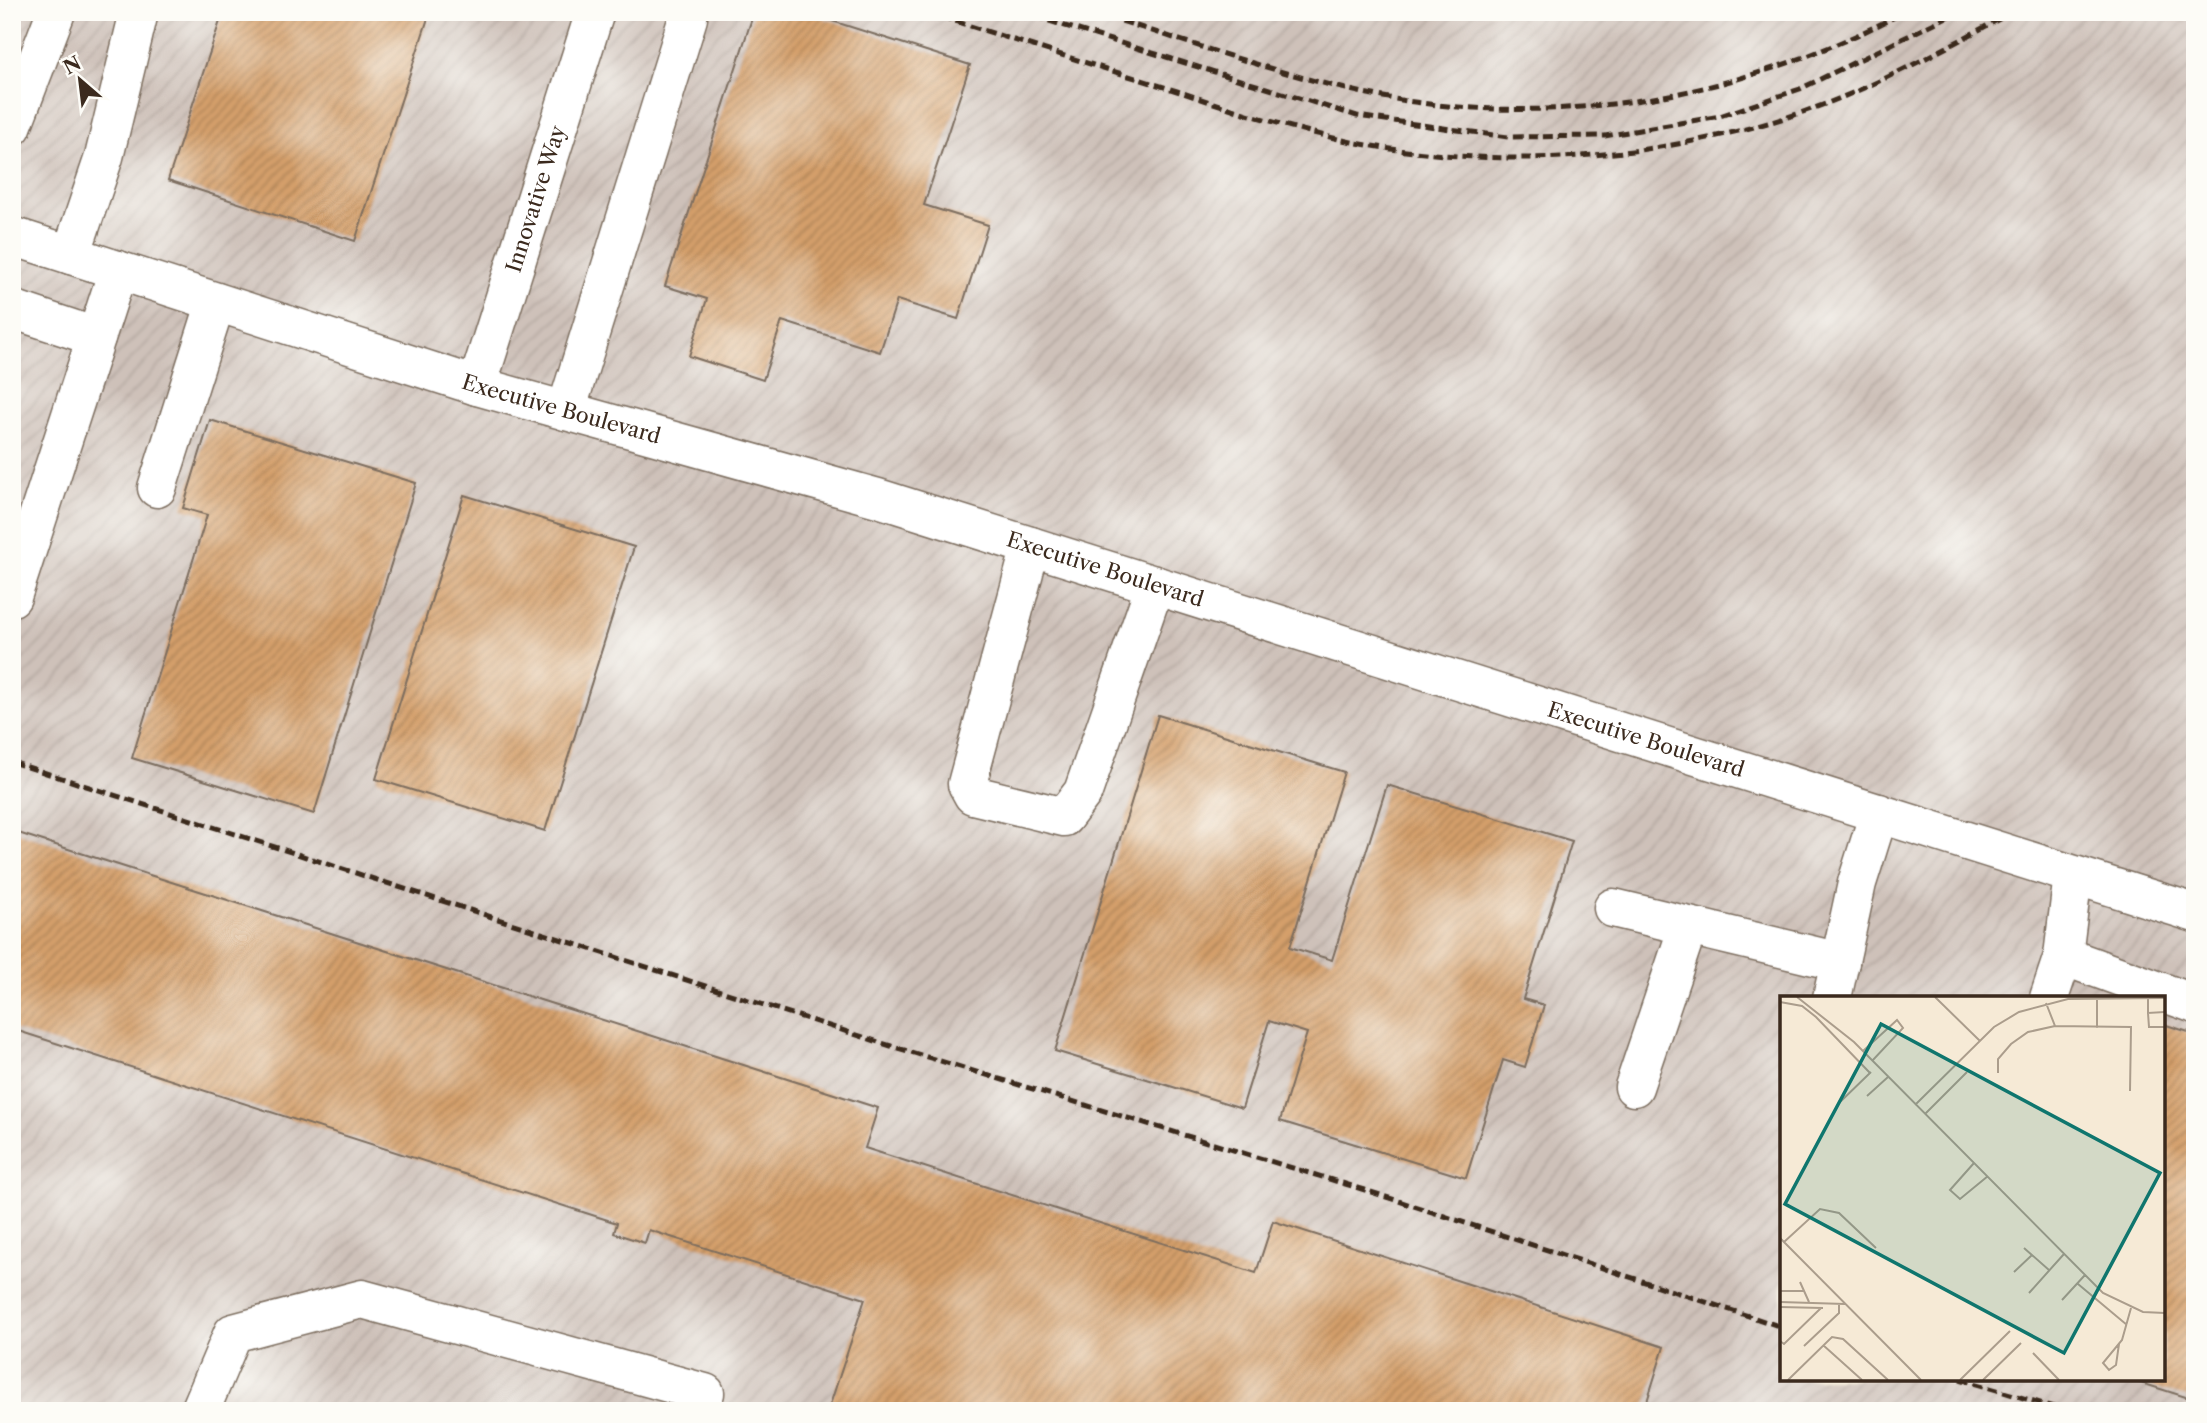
<svg xmlns="http://www.w3.org/2000/svg" width="2207" height="1423" font-family="'Libre Caslon Text',serif">
<style>
.industrial{fill:url(#industrial-furrows);fill-rule:evenodd}
.building{fill:url(#building-hatch)}
.lines{fill:none;stroke-linecap:round;stroke-linejoin:round}
.minor-casing{stroke:#7c6d5e;stroke-width:41}
.minor{stroke:#fff;stroke-width:38}
.rail{stroke:#3b2a1e;stroke-width:5;stroke-dasharray:10 5;stroke-linecap:butt}
.labels{text-anchor:middle;stroke-width:6;stroke-linejoin:round;paint-order:stroke}
.street-label{font-size:21px;fill:#3b2a1e;stroke:#fdfcf7}
.inset-road{fill:none;stroke:#ab9d8c;stroke-width:2}
.view{fill:#0f766e;fill-opacity:0.15;stroke:#0f766e;stroke-width:3.5}
.inset-edge{fill:none;stroke:#3b2a1e;stroke-width:3.5}
</style>
<defs>
<pattern id="industrial-furrows" width="10" height="10" patternUnits="userSpaceOnUse" patternTransform="scale(1.75)"><rect width="10" height="10" fill="#cec1b9"/><path d="M-1 1l2-2M0 10L10 0M9 11l2-2" fill="none" stroke="#b2a69f"/></pattern>
<pattern id="building-hatch" width="6" height="6" patternUnits="userSpaceOnUse" patternTransform="scale(1.75)"><rect width="6" height="6" fill="#d49f6a"/><path d="M-1 1l2-2M0 6l6-6M5 7l2-2" fill="none" stroke="#ad8257"/></pattern>
</defs>
<rect width="100%" height="100%" fill="#fdfcf7"/>
<filter id="ink" filterUnits="userSpaceOnUse"><feTurbulence type="fractalNoise" baseFrequency=".0143" numOctaves="2"/><feDisplacementMap in="SourceGraphic" scale="14" xChannelSelector="R" yChannelSelector="G"/><feConvolveMatrix kernelMatrix="1 2 1 2 8 2 1 2 1" color-interpolation-filters="sRGB"/></filter>
<filter id="wash" filterUnits="userSpaceOnUse"><feTurbulence type="fractalNoise" baseFrequency=".00686" numOctaves="4" result="noise"/><feDisplacementMap in="SourceGraphic" scale="28" xChannelSelector="R" yChannelSelector="G"/><feGaussianBlur stdDeviation="1.57" result="paint"/><feColorMatrix in="noise" values="0 0 0 0 0 0 0 0 0 0 0 0 0 0 0 0 0 1.4 0 .05"/><feComposite in="paint" operator="in"/></filter>
<g filter="url(#wash)">
<rect width="100%" height="100%" fill="#f6ead6"/>
<path class="industrial" d="M12 12H2195V1411H12ZM1782 998H2163V1379H1782Z"/>
<g id="blocks">
<path class="building" d="M223 12H430L355 241 168 180Z
M754 12H804L970 65 924 205 988 225 958 319 897 300 880 352 782 321 763 380 689 356 707 299 665 286Z
M210 420 416 483 314 814 132 758 207 515 183 508Z
M464 495 634 547 545 831 376 779Z
M1158 715 1344 772 1290 947 1332 960 1387 785 1572 841 1523 999 1544 1005 1525 1067 1503 1060 1466 1178 1280 1121 1307 1033 1269 1021 1242 1108 1055 1051Z
M12 831 878 1108 865 1148 1256 1273 1273 1221 1664 1347 1644 1411H828L865 1299 649 1230 645 1243 614 1233 617 1223 12 1029Z
M2163 1024 2195 1034V1400L2132 1380 2163 1379Z"/>
</g>
</g>
<g filter="url(#ink)">
<use href="#blocks" fill-opacity="0" stroke="#7c6d5e" stroke-width="2"/>
<g class="lines">
<g class="minor-casing">
<g id="minor">
<path d="M12 127 56 12"/>
<path id="s1" d="M12 236 477 386 878 498 2195 913"/>
<path d="M71 255 104 157 139 12"/>
<path d="M12 309 96 337"/>
<path id="s2" d="M477 386 595 12"/>
<path d="M566 411 688 18"/>
<path d="M157 488 216 302"/>
<path d="M1031 546 967 784 973 795 1064 817 1083 792 1155 585"/>
<path d="M12 597 118 270"/>
<path d="M1613 908 1840 962"/>
<path d="M2063 956 2195 1004"/>
<path d="M1832 998 1857 883 1879 813"/>
<path d="M2049 998 2063 956 2073 875"/>
<path d="M1634 1087 1688 927"/>
<path d="M200 1411 233 1333 362 1299 705 1393"/>
</g>
</g>
<use href="#minor" class="minor"/>
<path class="rail" d="M927 12C1010 39 1093 65 1177 91 1247 114 1317 138 1391 149 1525 168 1662 157 1791 116 1869 91 1940 51 2012 12
M1020 12 1357 116 1508 137 1605 136 1720 116 1800 89 1957 12
M1093 12C1172 37 1250 64 1330 85 1523 136 1729 105 1904 12
M12 762 891 1046 1365 1190 1782 1327
M1960 1379 2067 1411"/>
</g>
</g>
<g class="labels">
<g class="street-label">
<text dy="7" stroke="none"><textPath href="#s2" startOffset="196">Innovative Way</textPath></text>
<text dy="7" stroke="none"><textPath href="#s1" startOffset="576">Executive Boulevard</textPath></text>
<text dy="7" stroke="none"><textPath href="#s1" startOffset="1143">Executive Boulevard</textPath></text>
<text dy="7" stroke="none"><textPath href="#s1" startOffset="1710">Executive Boulevard</textPath></text>
</g>
</g>
<g transform="translate(1780 996)">
<rect width="385" height="385" fill="#f6ead6"/>
<path class="inset-road" d="M17 1 74 46 323 297 363 316 385 317M155 1 200 45M368 2V17L385 16M317 3V32M0 6 22 10 36 21 90 77M368 17 369 31H385M275 30 351 31 350 95M83 55 117 24 123 32 92 65M218 77V63L231 48 248 36 275 30 266 7M87 100 108 81M59 107 91 76M135 109 214 31 239 16 288 3 385 2M145 118 187 76M194 167 170 194 180 203 208 180M0 242 141 384M4 246 40 213 59 217 96 252M244 252 269 274M234 276 252 259M20 286 29 306M298 288 347 329M0 295H24M249 297 284 258M282 304 305 279M0 306 65 308M0 311 43 312M0 345 4 348 41 312M339 348 336 369 329 374 323 367 342 344 351 312M43 349 82 384M24 350 59 317V308M253 357 279 384M8 384 52 341 63 343 108 384M180 384 230 335M203 384 241 347"/>
<path class="view" d="M101 28 380 177 284 357 5 208Z"/>
<rect width="385" height="385" class="inset-edge"/>
</g>
<rect width="2207" height="1423" fill="none" stroke="#fdfcf7" stroke-width="42"/>
<g transform="translate(80 80) rotate(332)" stroke="#fdfcf7" stroke-width="5" paint-order="stroke">
<path d="M0-5L12 26L0 18L-12 26Z" fill="#3b2a1e"/>
<text y="-10" font-size="19" font-weight="bold" text-anchor="middle" fill="#3b2a1e">N</text>
</g>
</svg>
